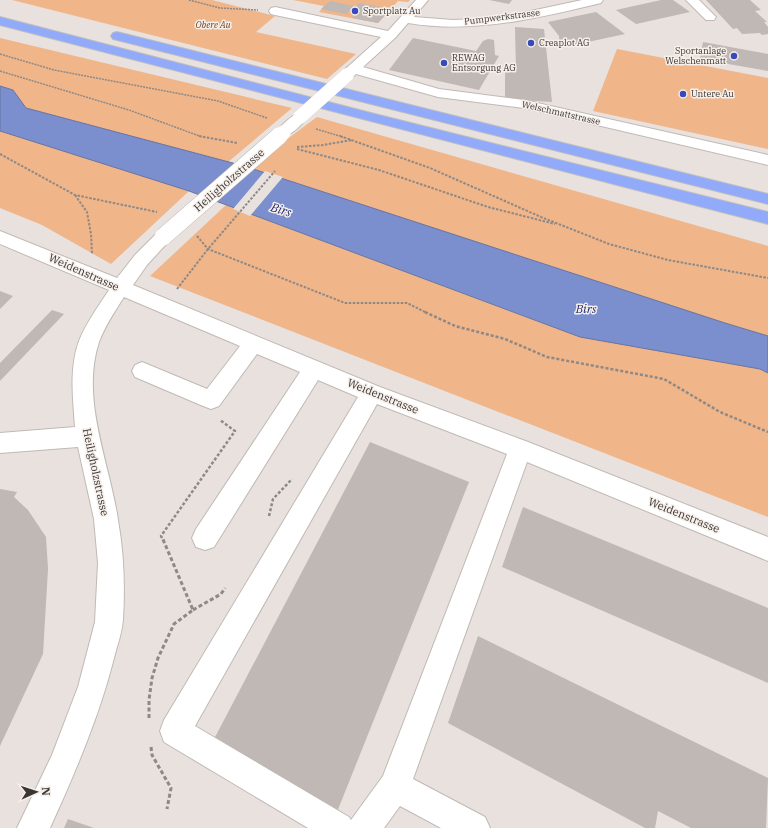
<svg xmlns="http://www.w3.org/2000/svg" width="768" height="828" font-family="'IBM Plex Serif',serif">
<style>
.green{fill:#f0b589}
.water{fill:#7b8ecd;stroke:#67749f}
.pier{fill:#e8e1dd}
.building{fill:#bfb8b4}
.lines{fill:none;stroke-linecap:round;stroke-linejoin:round}
.minor-casing{stroke:#c0b9b4;stroke-width:2}
.highway-casing{stroke:#c0bfbe;stroke-width:2}
.path-far3{stroke:#8e8986;stroke-width:1.5;stroke-dasharray:2 1;stroke-linecap:butt}
.path-far2{stroke:#8e8986;stroke-width:2;stroke-dasharray:2.5 1.5;stroke-linecap:butt}
.path-far1{stroke:#8e8986;stroke-width:2.5;stroke-dasharray:3 2;stroke-linecap:butt}
.path{stroke:#8e8986;stroke-width:3;stroke-dasharray:4 2.5;stroke-linecap:butt}
.minor{fill:#fff;fill-rule:evenodd}
.highway{fill:#92aafa;fill-rule:evenodd}
.minor-bridge-far1-casing{stroke:#c0b9b4;stroke-width:14;stroke-linecap:butt}
.minor-bridge-casing{stroke:#c0b9b4;stroke-width:18;stroke-linecap:butt}
.minor-bridge-far1{stroke:#fff;stroke-width:14}
.minor-bridge{stroke:#fff;stroke-width:17}
.poi-dot{fill:#3749bb;stroke:#f6efea;stroke-width:1.5}
.labels{text-anchor:middle;stroke-width:3;stroke-linejoin:round;paint-order:stroke}
.far-poi-label{font-size:9px;fill:#393634;stroke:#f6efea;text-anchor:start}
.far-street-label{font-size:9px;fill:#393634;stroke:#f6efea}
.far-park-label{font-size:9px;font-style:italic;fill:#69401d;stroke:#f6efea}
.street-label{font-size:11px;fill:#393634;stroke:#f6efea}
.water-label{font-size:12px;font-style:italic;fill:#1b256f;stroke:#f6efea}
</style>
<rect width="100%" height="100%" fill="#e8e1dd"/>
<path class="green" d="M12 0H212L275 16 256 32 356 54 327 79Z
M293 0H410L408 2 398 1 378 23 319 12 324 6Z
M0 38 292 108 228 162 26 108 13 90 0 86Z
M617 49 768 78V149L593 111Z
M317 117 768 246V336L725 323 254 169 290 137Z
M0 131 189 191 111 264 42 225 0 208Z
M226 205 580 337 760 369 768 373V517L150 276Z"/>
<path class="water" d="M0 86 13 90 26 108 244 166 725 323 768 336V373L760 369 580 337 189 191 0 131Z"/>
<path class="pier" d="M265 171 283 177 250 216 233 209Z"/>
<path class="building" d="M489 0H512L509 4Z
M661 0H673L690 12 636 24 616 10Z
M706 0H750L761 10 755 11 767 22H764L768 27V34L762 35 760 33 742 34 737 28 733 29Z
M330 1 354 6 346 14 321 9Z
M359 3 391 9 378 23 352 18 358 12 352 11Z
M596 12 625 34 560 48 559 36 548 22Z
M515 27 544 29 552 102 505 99V71L516 72Z
M413 38 476 51 483 41 488 39 494 40 495 55 499 56 479 90 389 70Z
M703 42 768 54V71L700 59Z
M0 291 13 296 0 309Z
M52 310 64 314 0 381V363Z
M370 442 469 482 337 812 213 741Z
M0 489 17 492 14 497 28 510 46 537 48 569 43 654 0 746Z
M523 507 768 608V683L502 567Z
M478 636 768 778 766 828H691L658 811 655 828H645L448 723Z
M68 819 94 828H64Z"/>
<g class="lines">
<g class="minor-casing">
<path id="minor" d="M416 0H428L414 17 453 20 478 19 526 12 582 0H603L601 3C538 18 474 34 408 23L395 38 363 67 439 89 524 100 768 155V165L524 108 438 97 356 74 352 78H342L340 75 342 72 381 37 275 15 271 14 269 11 271 8 275 7 388 31Z
M686 0H699L716 17 714 20H706Z
M300 113 305 114 307 117C301 126 290 138 279 135L276 132C282 125 291 115 300 113Z
M0 231 117 278 135 255 157 233 163 231 169 233 172 237 169 241 147 265 133 285 380 387 528 442 768 537V561L527 462 413 779 485 817 490 828H441L400 806 384 828H308L164 742 160 731 164 720 358 397 318 380 214 547 205 550 196 547 192 538 196 529 300 372 257 354 219 406 211 409 203 406 135 377 132 371 135 365 142 362 207 389 240 346 124 297C115 311 105 326 99 342 80 399 110 464 118 520 124 554 125 587 123 620 122 633 117 646 114 658 99 717 75 773 50 828H17L52 755 78 687 95 622 98 563 94 519 78 447 0 453V433L75 427C73 399 69 368 79 341 86 323 98 307 109 290L0 244ZM377 404 507 454 383 776 351 820 349 817 195 726Z"/>
</g>
<g class="highway-casing">
<path id="highway" d="M0 17 371 113 768 212V224L0 25Z
M117 32 768 194V204L113 39 111 36 113 33Z"/>
</g>
<path class="path-far3" d="M189 0 220 8 258 10
M0 54 54 70 218 101 267 118
M0 71 129 110 202 137
M316 129 343 137"/>
<path class="path-far2" d="M199 136 237 143
M340 136 430 168 541 217 609 244 668 260 768 278
M297 147 323 145 352 140
M297 149 379 170 488 207 555 224
M0 154 75 195 157 212
M75 195 87 212 91 234 92 254
M197 236 208 249 345 303H407L427 313
M177 289 208 249 275 171"/>
<path class="path-far1" d="M425 312 455 326 505 339 547 357 664 379 720 412 768 432
M269 516 273 499 292 479
M162 538 161 536 235 431 220 420"/>
<path class="path" d="M193 610 221 594 225 588
M149 718V700L152 678 158 658 174 624 193 610 162 537
M151 747 152 755 171 788 167 809"/>
<use href="#minor" class="minor"/>
<use href="#highway" class="highway"/>
<g class="minor-bridge-far1-casing">
<path id="minor-bridge-far1" d="M300 117 347 75
M278 137 284 132"/>
</g>
<g class="minor-bridge-casing">
<path id="minor-bridge" d="M163 237 279 136"/>
</g>
<use href="#minor-bridge-far1" class="minor-bridge-far1"/>
<use href="#minor-bridge" class="minor-bridge"/>
</g>
<g class="poi-dot">
<circle cx="355" cy="11" r="4"/>
<circle cx="531" cy="43" r="4"/>
<circle cx="734" cy="56" r="4"/>
<circle cx="444" cy="63" r="4"/>
<circle cx="683" cy="94" r="4"/>
</g>
<g class="labels">
<g class="far-poi-label">
<text x="363" y="14">Sportplatz Au</text>
<text x="539" y="46">Creaplot AG</text>
<text x="726" y="54" text-anchor="end">Sportanlage<tspan x="726" dy="10">Welschenmatt</tspan></text>
<text x="452" y="61">REWAG<tspan x="452" dy="10">Entsorgung AG</tspan></text>
<text x="691" y="97">Untere Au</text>
</g>
<g class="far-street-label">
<text transform="translate(502 17) rotate(-7)" y="3">Pumpwerkstrasse</text>
<text transform="translate(561 113) rotate(13)" y="3">Welschmattstrasse</text>
</g>
<g class="far-park-label">
<text x="213" y="28">Obere Au</text>
</g>
<g class="street-label">
<text transform="translate(229 180) rotate(-41)" y="4">Heiligholzstrasse</text>
<text transform="translate(84 272) rotate(24)" y="4">Weidenstrasse</text>
<text transform="translate(383 396) rotate(22)" y="4">Weidenstrasse</text>
<text transform="translate(96 472) rotate(78)" y="4">Heiligholzstrasse</text>
<text transform="translate(684 515) rotate(22)" y="4">Weidenstrasse</text>
</g>
<g class="water-label">
<text transform="translate(281 210) rotate(17)" y="4">Birs</text>
<text x="586" y="313">Birs</text>
</g>
</g>
<g transform="translate(36 792) rotate(87)" stroke="#f6efea" stroke-width="3" paint-order="stroke">
<path d="M0-3L7 15L0 10L-7 15Z" fill="#393634"/>
<text y="-6" font-size="11" font-weight="bold" text-anchor="middle" fill="#393634">N</text>
</g>
</svg>
